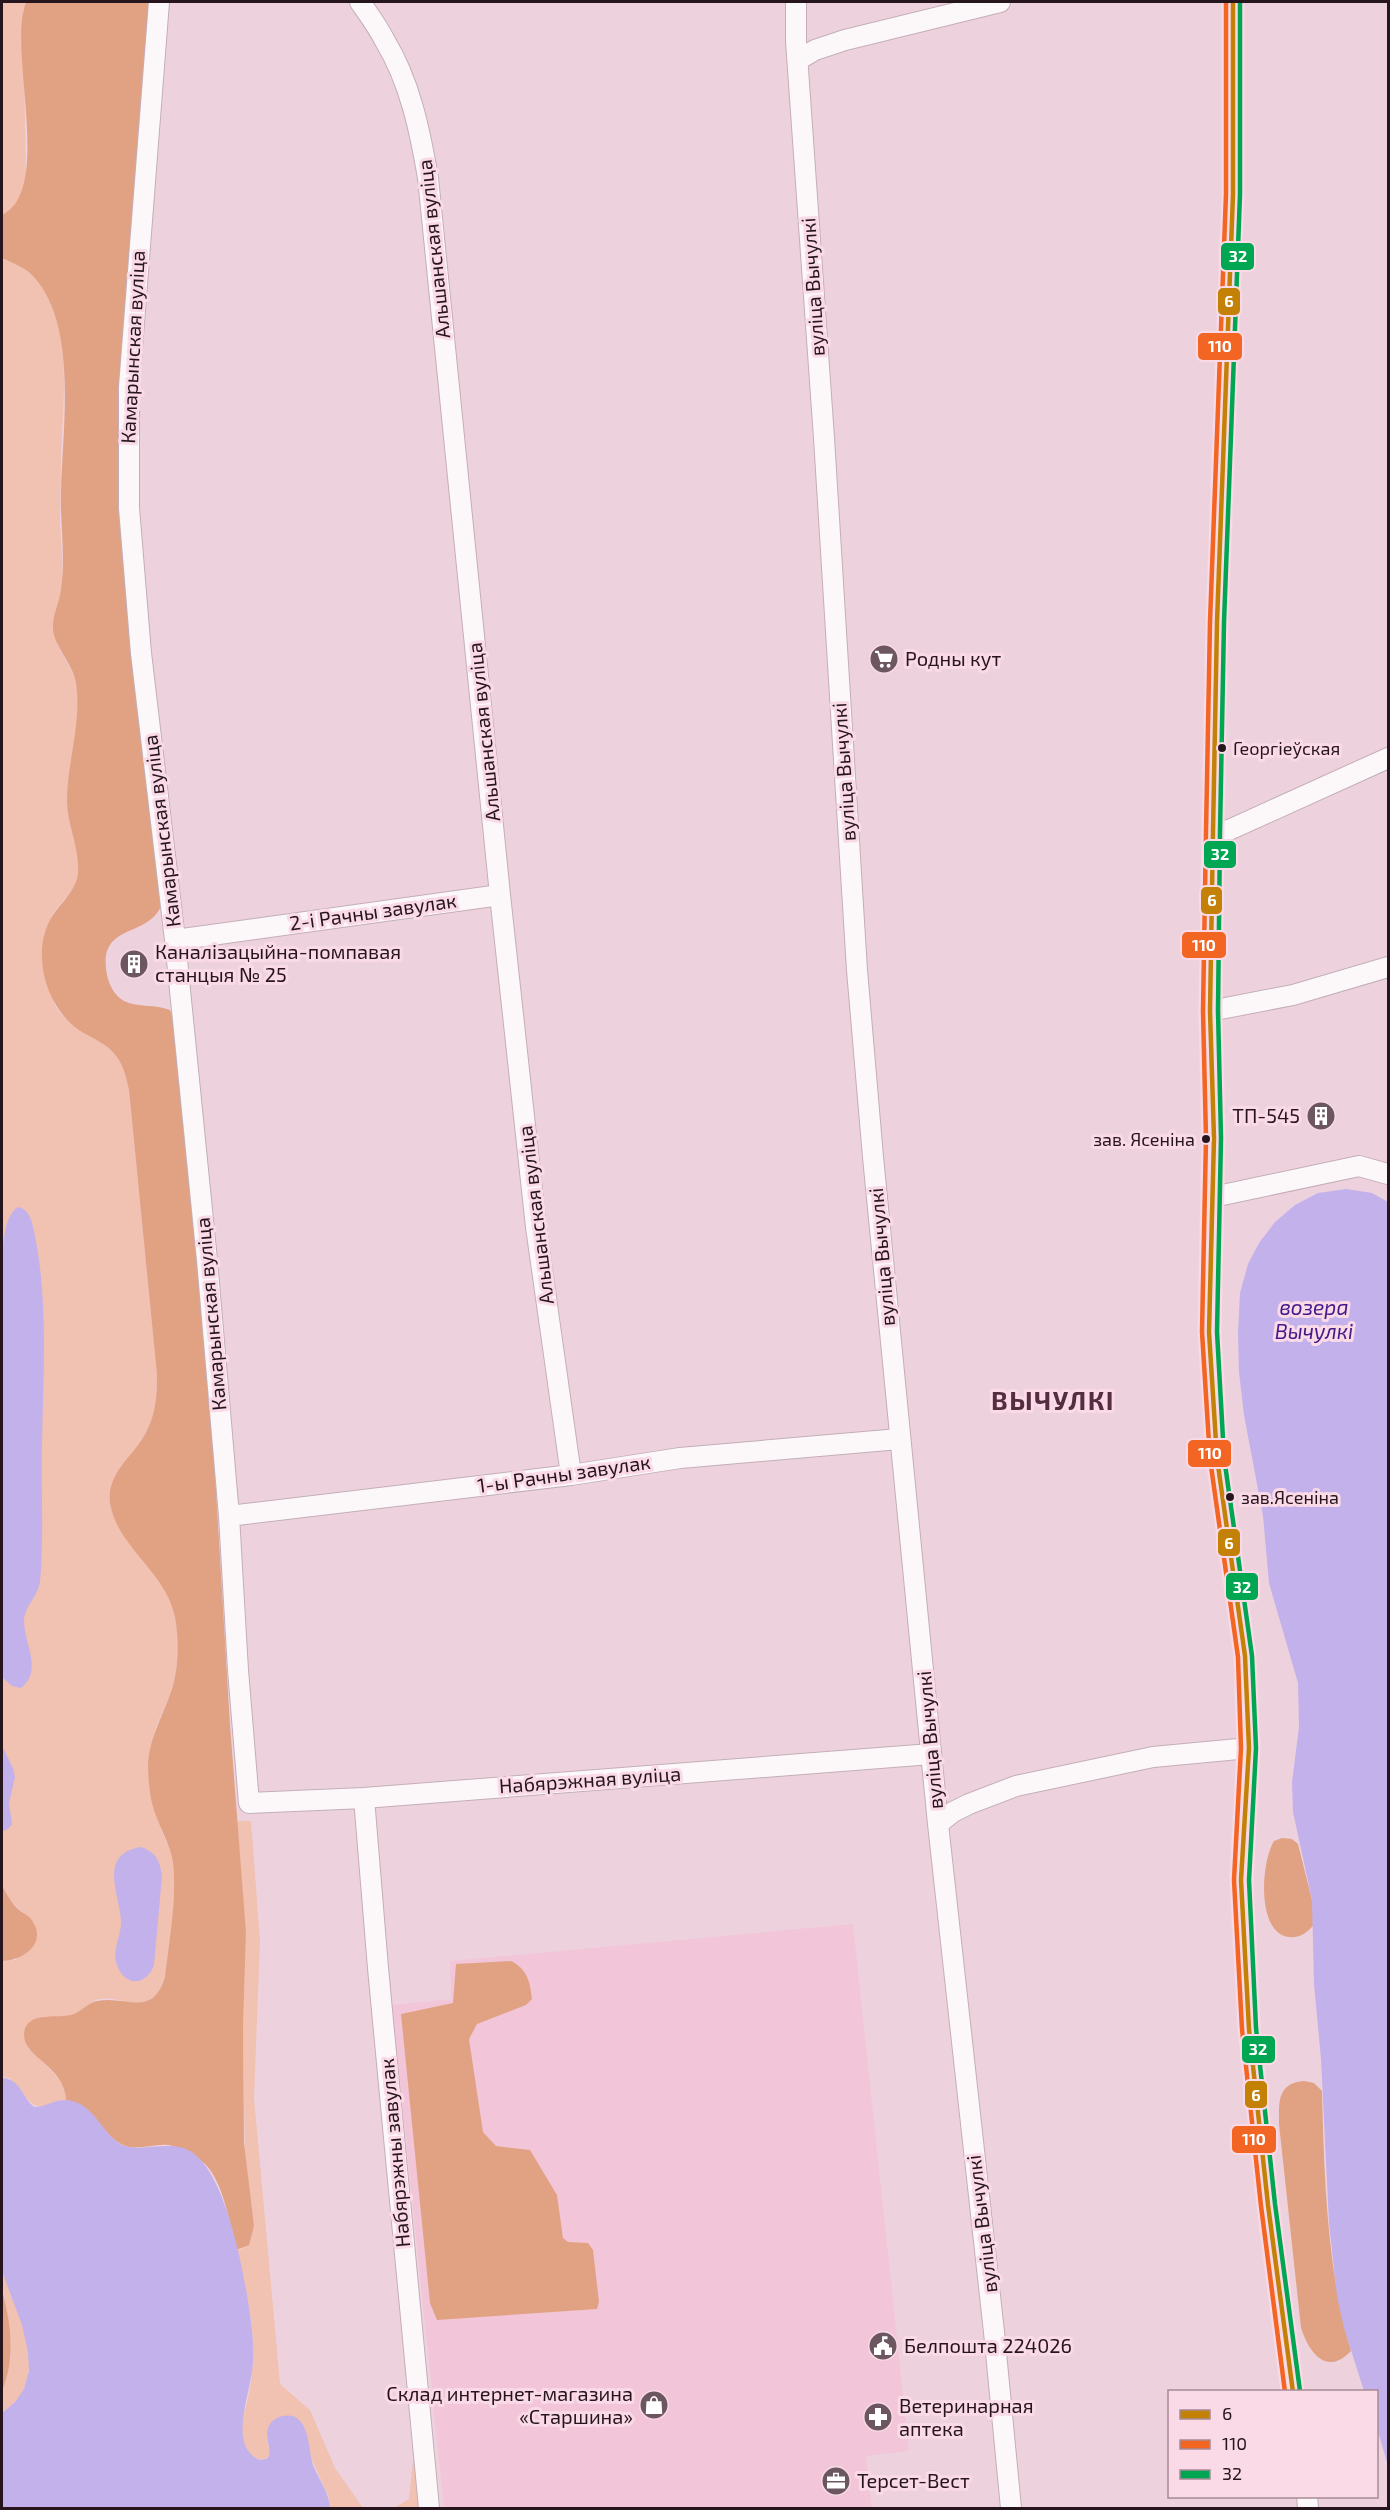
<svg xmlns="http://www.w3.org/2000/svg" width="1390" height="2510" font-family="'Exo 2',sans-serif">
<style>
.built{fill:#f2c6d8}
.green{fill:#f1c1b1}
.forest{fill:#e1a284}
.water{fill:#c2b1eb}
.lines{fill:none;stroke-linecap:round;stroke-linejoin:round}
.minor-casing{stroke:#c4aeb8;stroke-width:22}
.minor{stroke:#fcf8fa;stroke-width:20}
.bus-1-casing{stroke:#fadae7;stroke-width:9}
.bus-2-casing{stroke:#fadae7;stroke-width:9}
.bus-3-casing{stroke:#fadae7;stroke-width:9}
.bus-1{stroke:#c38207;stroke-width:4.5}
.bus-2{stroke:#f26522;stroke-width:4.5}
.bus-3{stroke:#00a651;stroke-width:4.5}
.bus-dot{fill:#27151d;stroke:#fadae7;stroke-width:2}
.labels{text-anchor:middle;stroke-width:6;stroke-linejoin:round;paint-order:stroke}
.bus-label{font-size:18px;fill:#27151d;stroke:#fadae7;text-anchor:start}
.street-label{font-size:20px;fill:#27151d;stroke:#fadae7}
.poi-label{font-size:20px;fill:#27151d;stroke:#fadae7;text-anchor:start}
.water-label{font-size:21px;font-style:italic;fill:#431b8b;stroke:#fadae7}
.district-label{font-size:26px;font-weight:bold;letter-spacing:1.5px;fill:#552d40;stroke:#fadae7}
.line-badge{stroke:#fadae7;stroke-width:2}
.badge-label{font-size:16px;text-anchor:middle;font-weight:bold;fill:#fff}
</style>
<rect width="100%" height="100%" fill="#edd2dd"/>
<path class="built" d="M853 1924 909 2451 866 2456 872 2508H444L392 2005 451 1999 450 1961Z"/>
<path class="green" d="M2 2H26L23 10 26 177C23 194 17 208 2 215Z
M2 258C13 262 24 267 33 276 76 321 62 404 61 460 61 481 60 503 60 524 61 545 64 567 62 588 60 604 56 620 56 637 56 650 73 667 76 682 84 725 66 775 69 818 71 838 82 856 78 876 74 894 58 903 51 918 48 926 50 984 52 995 55 1025 101 1035 116 1056 124 1066 126 1077 129 1090L157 1375C157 1393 156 1412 148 1428 137 1455 106 1470 110 1502 117 1547 166 1572 175 1616 179 1639 179 1666 172 1688 167 1705 156 1722 153 1739 151 1749 156 1810 159 1821 162 1835 171 1848 173 1864 177 1900 169 1940 165 1977 150 2026 120 1989 93 2001 89 2003 86 2008 82 2011 71 2018 58 2018 45 2016L36 2055 63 2083 66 2100C57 2101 51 2104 42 2106 31 2109 18 2087 10 2078L2 2077V1961L16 1960 28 1916 10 1901 2 1886Z
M237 1821H251L260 1941 254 2098 280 2384 310 2410 335 2468 363 2508H330L328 2495 311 2458 308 2443 267 2435 270 2455 268 2458C256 2463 245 2452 242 2439 239 2425 245 2412 248 2398 251 2386 252 2373 253 2361 255 2324 245 2286 236 2250L242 2249 254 2226 245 2161 243 2027 246 1932Z
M2 2271C16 2302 39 2356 24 2389 19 2400 10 2406 2 2413 2 2406 0 2397 2 2390 5 2378 10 2367 11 2354 13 2326 2 2300 2 2271Z
M416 2432 424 2508H394L409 2499Z"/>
<path class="forest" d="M26 2H151L121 368 161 906C147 939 97 922 107 975 109 985 115 996 124 1001 139 1008 155 1004 170 1010L176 1026 211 1407 230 1725 246 1932 243 2027 244 2143 254 2226 249 2245 236 2250C231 2227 223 2181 205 2164 199 2158 182 2149 173 2146 157 2141 139 2152 123 2145 100 2134 97 2106 66 2100 65 2066 23 2058 24 2034 26 2009 59 2020 74 2014 82 2011 89 2002 97 2001 127 1995 152 2019 165 1977 169 1940 177 1900 173 1863 170 1842 157 1824 152 1803 149 1790 148 1775 148 1762 150 1737 164 1713 172 1689 179 1666 179 1640 175 1617 166 1572 117 1547 110 1503 106 1470 137 1455 148 1428 156 1412 157 1393 157 1375L129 1090C126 1077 124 1066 116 1056 107 1043 91 1038 79 1030 57 1015 43 986 42 959 41 946 44 931 50 920 59 904 76 892 78 873 80 848 67 826 67 801 67 762 82 723 76 683 73 663 55 649 53 629 52 615 60 602 61 589 66 558 60 524 61 493 62 431 79 325 33 276 24 267 13 263 2 258V215C54 190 7 50 26 2Z
M1282 1838 1292 1839 1298 1844 1312 1900 1314 1925C1306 1933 1301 1938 1289 1937 1256 1933 1261 1862 1274 1841Z
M2 1886C7 1894 11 1903 18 1909 23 1913 30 1916 33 1922 47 1945 21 1961 2 1961Z
M511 1961C527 1969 530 1981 532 1999L526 2005 477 2024 469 2039 483 2132 496 2146 530 2150 557 2195 563 2238 568 2242 588 2243 593 2250 599 2302 597 2309 437 2320 430 2303 401 2014 453 2003 456 1964Z
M1304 2081 1314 2083 1322 2091C1324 2174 1327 2272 1351 2351 1326 2377 1309 2352 1301 2328L1279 2124C1279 2102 1277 2083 1304 2081Z
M2 2290C11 2324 16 2357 2 2391Z"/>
<path class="water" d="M1346 1189 1372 1193 1388 1202V2466L1377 2428 1376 2392 1364 2391 1344 2328 1337 2296 1329 2223 1321 2059 1314 1984 1312 1900 1293 1812 1292 1782 1299 1727 1298 1683 1269 1583 1263 1516 1244 1415 1239 1372 1238 1333 1240 1293 1248 1264 1259 1243 1275 1222 1295 1205 1318 1193Z
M18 1207C28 1209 31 1218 33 1227 49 1296 43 1375 42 1445 41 1490 44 1537 40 1582 38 1596 25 1606 24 1619 23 1643 44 1669 21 1688L12 1686 2 1677V1250C5 1235 5 1216 18 1207Z
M2 1746 13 1768 15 1777 9 1803 12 1824 8 1829 3 1831Z
M141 1847C156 1852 160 1861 162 1876L154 1965C145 1989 122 1985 116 1962 113 1947 122 1934 121 1920 119 1893 98 1854 141 1847Z
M2 2078C21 2079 21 2096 34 2107 45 2107 54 2100 65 2100 93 2101 100 2131 120 2144 136 2153 164 2142 183 2148 223 2159 242 2264 248 2301 251 2321 254 2340 253 2360 253 2388 230 2435 252 2455 257 2460 262 2461 268 2458 273 2448 263 2437 269 2426 271 2421 277 2417 283 2416 310 2410 308 2450 313 2465 319 2480 329 2492 330 2508H2V2413L15 2402 24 2389 29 2371 28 2352 22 2325 2 2271Z"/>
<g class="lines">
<g class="minor-casing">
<path id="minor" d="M159 2 129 387V508L141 653 175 940 207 1260 229 1516 238 1670 249 1803 364 1798 931 1754
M360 2C369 15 378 27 385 41 410 82 420 131 428 178L500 895 536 1227 571 1475
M796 2V41L824 438 857 970 873 1157 938 1824 994 2332 1011 2508
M1233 2V194L1217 622 1213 832 1210 1011 1214 1138 1209 1332 1217 1458 1245 1656 1249 1748 1241 1880 1249 2029 1268 2205 1293 2392
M798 60 815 50 845 40 1000 2
M1213 832 1229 830 1388 758
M175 940 500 895
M1210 1011 1293 995 1388 967
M1213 1197 1359 1166 1388 1174
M229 1516 571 1475 680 1458 899 1439
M364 1798 378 1968 429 2508
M938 1824 953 1812 969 1804 1016 1786 1153 1757 1249 1748
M1307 2496 1308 2508"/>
</g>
<use href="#minor" class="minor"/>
<g class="bus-1-casing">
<path id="bus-1" d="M1233 2V194L1217 622 1213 832 1210 1011 1214 1138 1209 1332 1217 1458 1245 1656 1249 1748 1241 1880 1249 2029 1268 2205 1293 2392"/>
</g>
<g class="bus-2-casing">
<path id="bus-2" d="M1226 2V194L1210 622 1206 832 1203 1011 1206 1138 1202 1332 1210 1459 1238 1657 1241 1748 1234 1880 1242 2029 1261 2206 1285 2392"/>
</g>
<g class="bus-3-casing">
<path id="bus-3" d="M1240 2V194L1224 622 1220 832 1218 1011 1221 1138 1217 1332 1224 1457 1252 1656 1256 1748 1249 1880 1256 2028 1275 2204 1300 2391"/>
</g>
<use href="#bus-1" class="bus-1"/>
<use href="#bus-2" class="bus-2"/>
<use href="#bus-3" class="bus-3"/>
</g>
<defs>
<g id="supermarket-disc" transform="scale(1.5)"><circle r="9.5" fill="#6c5760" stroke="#fadae7"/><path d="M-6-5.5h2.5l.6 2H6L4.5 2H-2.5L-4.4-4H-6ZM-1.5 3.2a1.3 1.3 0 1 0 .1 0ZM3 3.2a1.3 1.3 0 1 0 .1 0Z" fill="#fff"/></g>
<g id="building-disc" transform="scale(1.5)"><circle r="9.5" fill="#6c5760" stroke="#fadae7"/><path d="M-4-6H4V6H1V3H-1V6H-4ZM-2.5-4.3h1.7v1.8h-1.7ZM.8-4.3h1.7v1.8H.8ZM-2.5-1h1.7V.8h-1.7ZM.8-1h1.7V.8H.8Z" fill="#fff"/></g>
<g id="civic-disc" transform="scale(1.5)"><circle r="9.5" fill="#6c5760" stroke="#fadae7"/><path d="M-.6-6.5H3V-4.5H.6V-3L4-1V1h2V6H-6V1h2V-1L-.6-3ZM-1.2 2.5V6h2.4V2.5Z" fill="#fff"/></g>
<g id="shop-disc" transform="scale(1.5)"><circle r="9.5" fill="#6c5760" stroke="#fadae7"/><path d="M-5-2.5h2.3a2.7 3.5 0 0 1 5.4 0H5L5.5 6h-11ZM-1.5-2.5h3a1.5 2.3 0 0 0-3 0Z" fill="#fff"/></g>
<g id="pharmacy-disc" transform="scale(1.5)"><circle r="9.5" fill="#6c5760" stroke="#fadae7"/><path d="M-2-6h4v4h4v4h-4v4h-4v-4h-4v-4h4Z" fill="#fff"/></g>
<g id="office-disc" transform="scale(1.5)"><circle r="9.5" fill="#6c5760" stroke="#fadae7"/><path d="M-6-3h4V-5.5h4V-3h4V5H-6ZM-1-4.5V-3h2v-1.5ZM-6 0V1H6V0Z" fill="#fff"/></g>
</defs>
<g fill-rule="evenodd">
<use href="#supermarket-disc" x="884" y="659"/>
<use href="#building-disc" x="134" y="964"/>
<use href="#building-disc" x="1321" y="1116"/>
<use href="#civic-disc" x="883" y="2346"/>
<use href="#shop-disc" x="654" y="2405"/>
<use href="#pharmacy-disc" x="878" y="2417"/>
<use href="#office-disc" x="836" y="2481"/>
</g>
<g class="bus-dot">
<circle cx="1222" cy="748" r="5"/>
<circle cx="1206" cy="1139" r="5"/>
<circle cx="1230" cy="1497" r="5"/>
</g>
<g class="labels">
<g class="bus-label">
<text x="1233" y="755">Георгіеўская</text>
<text x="1195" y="1146" text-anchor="end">зав. Ясеніна</text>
<text x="1241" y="1504">зав.Ясеніна</text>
</g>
<g class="street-label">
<text transform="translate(434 249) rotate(-96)" y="7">Альшанская вуліца</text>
<text transform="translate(813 287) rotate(-94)" y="7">вуліца Вычулкі</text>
<text transform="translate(133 347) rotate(-87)" y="7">Камарынская вуліца</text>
<text transform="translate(484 732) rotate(-96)" y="7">Альшанская вуліца</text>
<text transform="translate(844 772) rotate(-94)" y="7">вуліца Вычулкі</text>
<text transform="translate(162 831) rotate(-97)" y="7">Камарынская вуліца</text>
<text transform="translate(373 912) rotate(-8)" y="7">2-і Рачны завулак</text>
<text transform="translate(536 1215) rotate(-97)" y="7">Альшанская вуліца</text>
<text transform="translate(882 1257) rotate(-95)" y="7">вуліца Вычулкі</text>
<text transform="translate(211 1314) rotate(-95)" y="7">Камарынская вуліца</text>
<text transform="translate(564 1474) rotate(-8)" y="7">1-ы Рачны завулак</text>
<text transform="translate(930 1740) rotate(-95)" y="7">вуліца Вычулкі</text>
<text transform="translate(590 1780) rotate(-4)" y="7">Набярэжная вуліца</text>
<text transform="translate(395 2153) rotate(-95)" y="7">Набярэжны завулак</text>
<text transform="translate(982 2224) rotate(-97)" y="7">вуліца Вычулкі</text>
</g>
<g class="poi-label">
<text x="905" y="666">Родны кут</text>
<text x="155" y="959">Каналізацыйна-помпавая<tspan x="155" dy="23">станцыя № 25</tspan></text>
<text x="1300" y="1123" text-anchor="end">ТП-545</text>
<text x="904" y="2353">Белпошта 224026</text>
<text x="633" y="2401" text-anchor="end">Склад интернет-магазина<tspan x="633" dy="23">«Старшина»</tspan></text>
<text x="899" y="2413">Ветеринарная<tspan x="899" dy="23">аптека</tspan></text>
<text x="857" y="2488">Терсет-Вест</text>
</g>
<g class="water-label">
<text x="1314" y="1315">возера<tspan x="1314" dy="24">Вычулкі</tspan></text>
</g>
<g class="district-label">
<text x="1053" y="1410">ВЫЧУЛКІ</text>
</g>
</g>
<g class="line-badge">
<rect x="1220" y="242" width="35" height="29" rx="6" fill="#00a651"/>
<rect x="1217" y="287" width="24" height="29" rx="6" fill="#c38207"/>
<rect x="1197" y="332" width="46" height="29" rx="6" fill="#f26522"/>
<rect x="1203" y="840" width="34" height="29" rx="6" fill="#00a651"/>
<rect x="1200" y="886" width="23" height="29" rx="6" fill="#c38207"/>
<rect x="1181" y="931" width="46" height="28" rx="6" fill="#f26522"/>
<rect x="1187" y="1439" width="45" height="29" rx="6" fill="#f26522"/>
<rect x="1217" y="1528" width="24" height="29" rx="6" fill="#c38207"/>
<rect x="1225" y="1572" width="34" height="29" rx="6" fill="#00a651"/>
<rect x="1241" y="2035" width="35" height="29" rx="6" fill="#00a651"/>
<rect x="1244" y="2080" width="24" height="29" rx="6" fill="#c38207"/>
<rect x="1231" y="2125" width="46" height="29" rx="6" fill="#f26522"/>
</g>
<g class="badge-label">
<text x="1238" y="262">32</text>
<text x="1229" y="307">6</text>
<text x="1220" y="352">110</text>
<text x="1220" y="860">32</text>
<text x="1212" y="906">6</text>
<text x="1204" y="951">110</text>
<text x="1210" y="1459">110</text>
<text x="1229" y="1549">6</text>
<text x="1242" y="1593">32</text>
<text x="1258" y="2055">32</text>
<text x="1256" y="2101">6</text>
<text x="1254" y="2145">110</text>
</g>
<rect width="1390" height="2510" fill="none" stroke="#27151d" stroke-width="6"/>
<rect x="1168" y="2390" width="210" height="108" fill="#fadae7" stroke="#a68b96" stroke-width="1.5"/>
<rect x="1180" y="2410" width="30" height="9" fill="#c38207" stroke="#a68b96" stroke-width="1.5"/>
<text x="1222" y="2420" font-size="18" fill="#27151d">6</text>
<rect x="1180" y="2440" width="30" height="9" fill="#f26522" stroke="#a68b96" stroke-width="1.5"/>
<text x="1222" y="2450" font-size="18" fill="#27151d">110</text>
<rect x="1180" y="2470" width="30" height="9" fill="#00a651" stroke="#a68b96" stroke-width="1.5"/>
<text x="1222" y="2480" font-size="18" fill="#27151d">32</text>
</svg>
